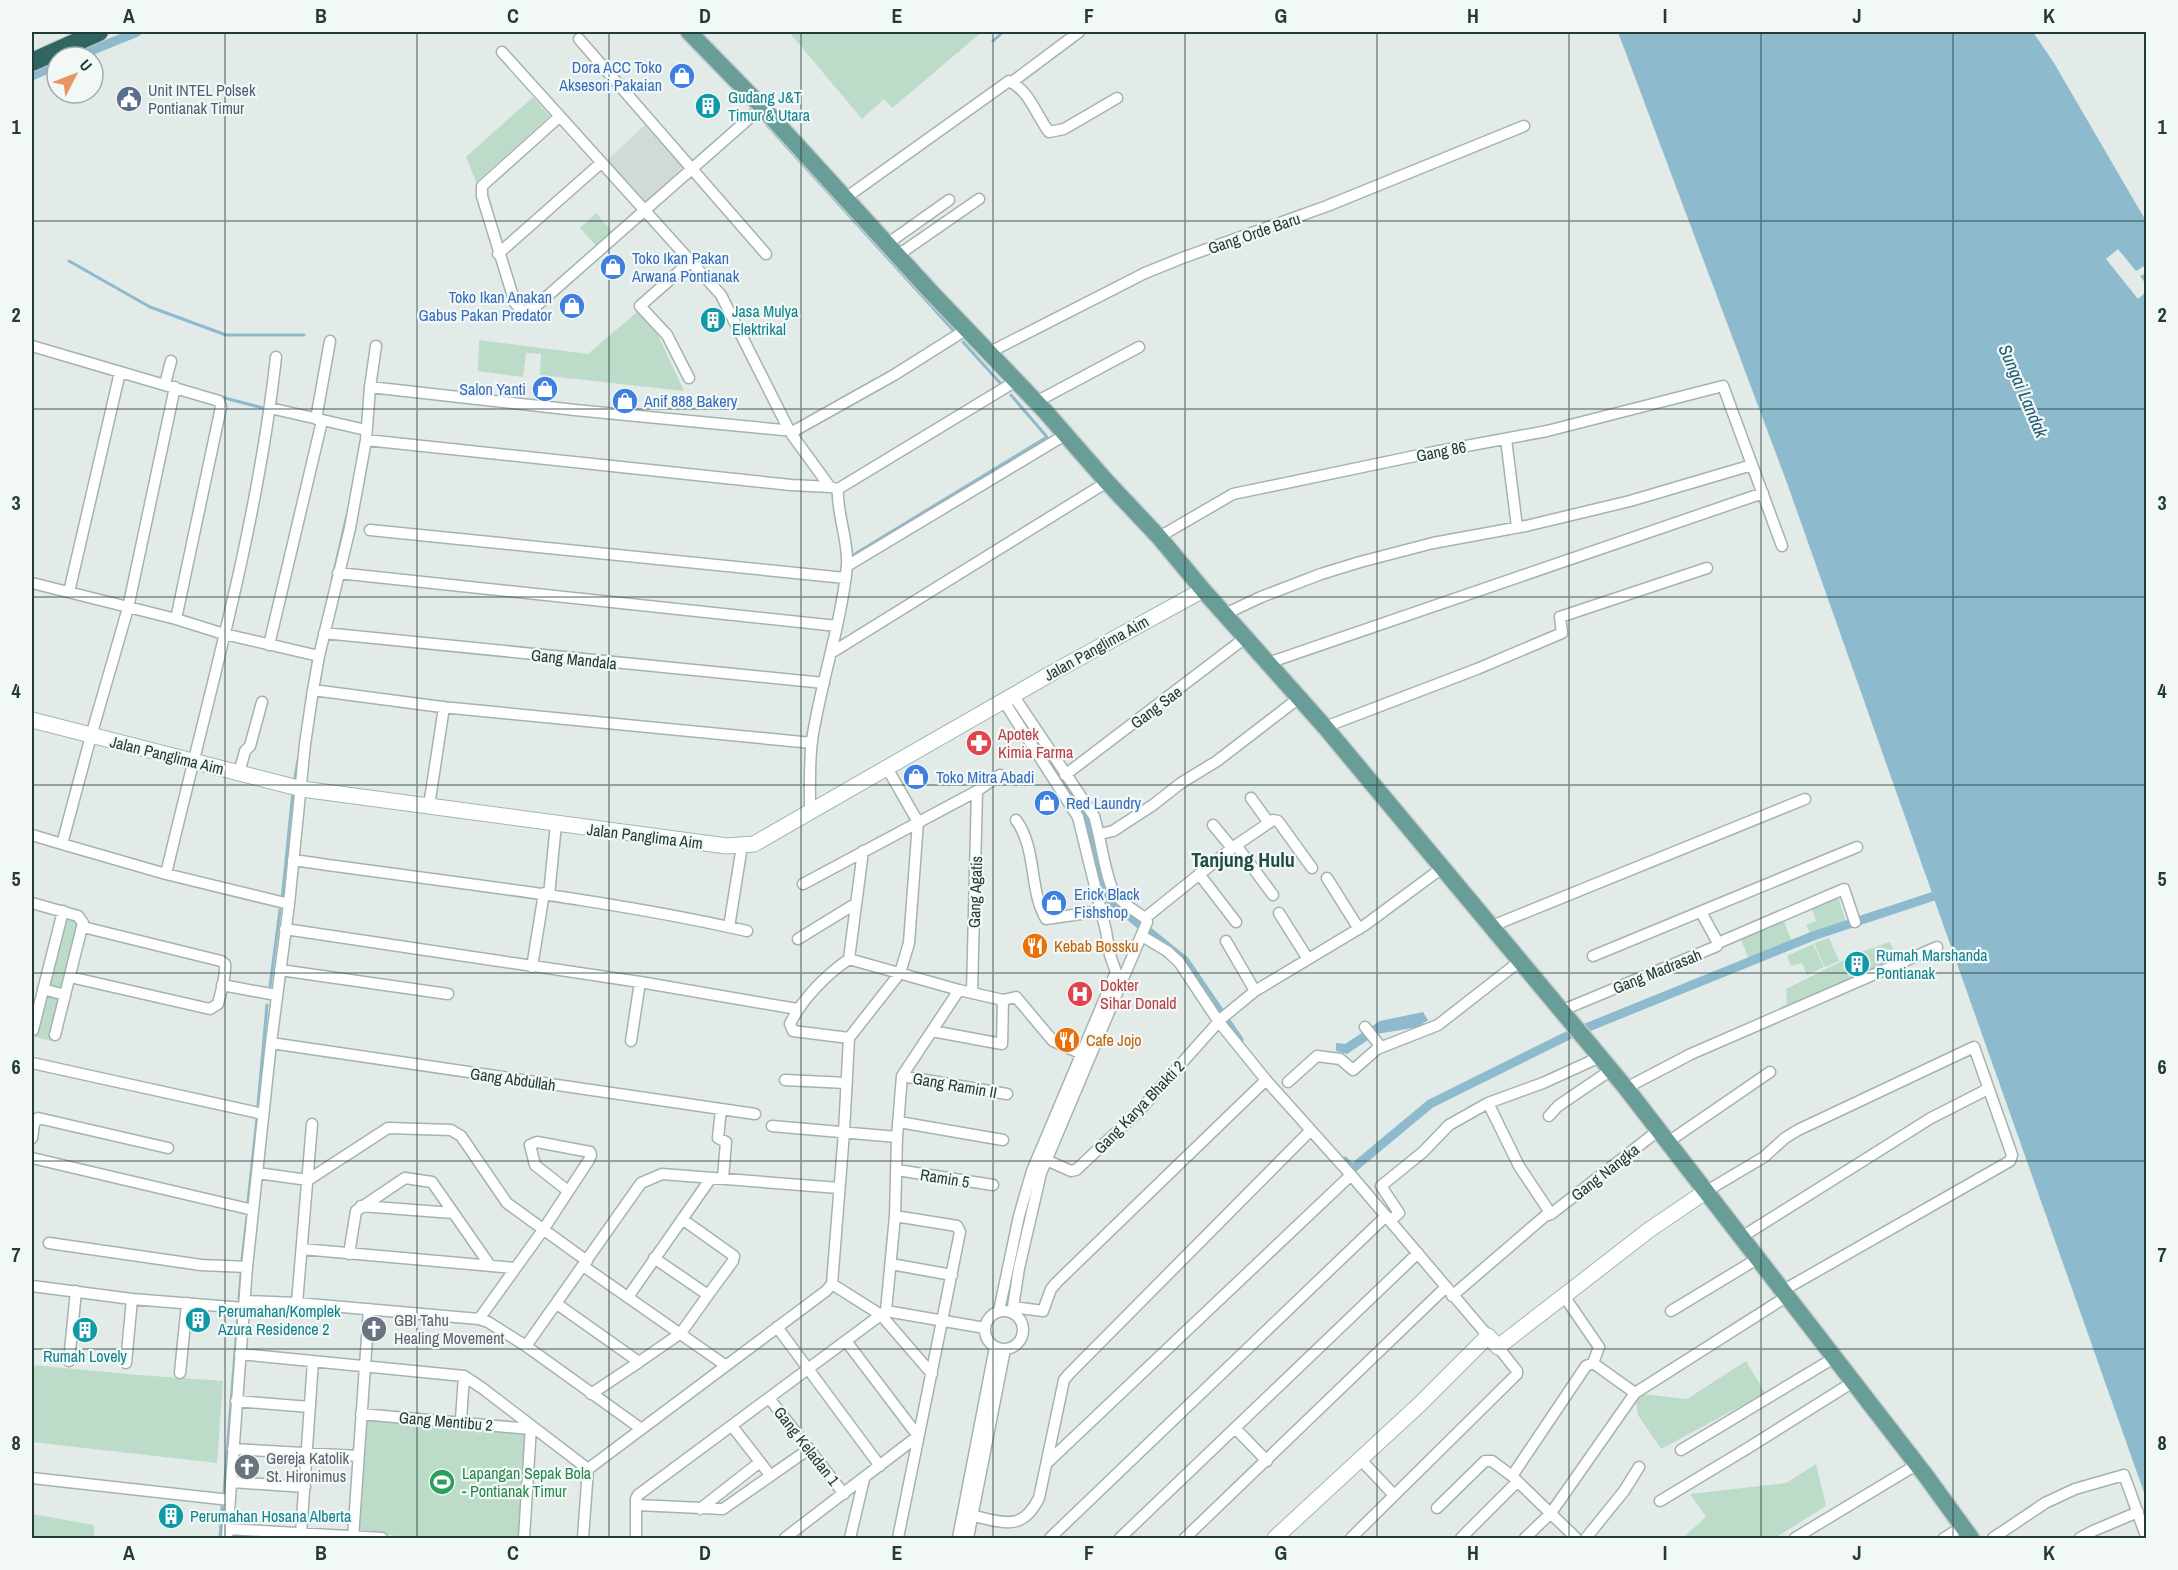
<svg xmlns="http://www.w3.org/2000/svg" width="2178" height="1570" font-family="'Archivo Narrow',sans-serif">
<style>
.built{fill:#d0dbd8}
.green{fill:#bcdbc9}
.water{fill:#8dbacd}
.pier{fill:#e2ebe8}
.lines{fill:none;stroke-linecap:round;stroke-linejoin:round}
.stream{stroke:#8dbacd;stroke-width:3}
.canal{stroke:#8dbacd;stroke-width:9}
.street-casing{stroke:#a5b3b0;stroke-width:13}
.secondary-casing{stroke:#a1b6b2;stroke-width:17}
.primary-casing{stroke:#c1c8c7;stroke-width:19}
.highway-casing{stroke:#c1c8c7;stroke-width:20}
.street{stroke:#fff;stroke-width:10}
.secondary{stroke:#fff;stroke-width:15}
.primary{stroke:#699e98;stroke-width:16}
.highway{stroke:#316562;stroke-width:18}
.grid{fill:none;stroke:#233b38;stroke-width:1.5;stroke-opacity:0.55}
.labels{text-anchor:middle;stroke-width:4.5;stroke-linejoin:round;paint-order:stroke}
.shop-label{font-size:16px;fill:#366cbe;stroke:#f2f8f6;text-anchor:start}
.service-label{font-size:16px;fill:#4e5e75;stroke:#f2f8f6;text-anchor:start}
.culture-label{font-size:16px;fill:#0d838f;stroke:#f2f8f6;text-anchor:start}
.street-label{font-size:16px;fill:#233b38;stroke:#f2f8f6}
.health-label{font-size:16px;fill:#be3a42;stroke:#f2f8f6;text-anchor:start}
.food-label{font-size:16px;fill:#c56008;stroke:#f2f8f6;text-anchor:start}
.worship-label{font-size:16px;fill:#5b616d;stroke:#f2f8f6;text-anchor:start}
.leisure-label{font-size:16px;fill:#27864d;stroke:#f2f8f6;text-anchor:start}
.water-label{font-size:18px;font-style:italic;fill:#215a73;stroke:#f2f8f6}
.quarter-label{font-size:20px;font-weight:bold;fill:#204c47;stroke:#f2f8f6}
.neatline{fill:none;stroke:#233b38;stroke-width:2}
.grid-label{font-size:20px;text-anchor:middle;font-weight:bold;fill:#233b38}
</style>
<rect width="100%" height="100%" fill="#e2ebe8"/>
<path class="built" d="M645 125 683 167 643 204 605 162Z"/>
<path class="green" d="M789 32H982L892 108 884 99 862 119Z
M533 97 550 116 476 182 466 157Z
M596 213 614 234 598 248 580 228Z
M638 311 656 331 684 391 540 375 541 354 526 353 523 377 478 371 479 340 588 354Z
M1838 897 1846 921 1810 933 1806 925 1816 921 1812 909Z
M63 918 80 922 52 1041 35 1037Z
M1784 921 1792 942 1749 959 1741 940Z
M1829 938 1839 961 1825 967 1814 943Z
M1890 942 1898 960 1869 973 1861 952Z
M1813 944 1824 967 1807 975 1802 963 1791 966 1787 956Z
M1846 959 1855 980 1783 1012 1781 1007 1787 1004 1786 989Z
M1746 1361 1765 1393 1661 1449 1638 1415 1635 1393 1687 1399Z
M32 1365 139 1375 223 1381 217 1463 32 1442Z
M364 1418 527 1431 520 1538H429L356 1533Z
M1816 1464 1826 1506 1775 1538H1686L1685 1536 1706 1517 1690 1494 1786 1483Z
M32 1514 94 1525V1538H32Z"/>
<path class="water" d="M1618 32H2033L2054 63 2146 221V1498L1787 483Z
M1423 1012 1428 1020 1418 1027 1377 1034 1347 1054 1336 1051V1043L1345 1044 1380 1021Z"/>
<path class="pier" d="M2118 249 2136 271 2146 265V273L2140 276 2146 284V292L2138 299 2106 259Z"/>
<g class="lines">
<path class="stream" d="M993 41 1003 32
M767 125 953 330
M69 261 150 307 226 335H304
M963 342 1002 385
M221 397 263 408
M850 557 1047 437 1011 395
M332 580 348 511
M295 778 298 760
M282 900 293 791
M270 986 280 910
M258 1105 267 1005
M248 1202 257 1118
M242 1259 247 1217
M239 1299 241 1274
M224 1492 238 1314
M220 1538 222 1507"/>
<path class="canal" d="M76 57 137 32
M32 76 57 65
M1058 777 1084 816 1105 896 1185 961 1239 1040
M1344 1161 1352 1169 1430 1104 1571 1034 1813 936 1934 896"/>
<g class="street-casing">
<path id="street" d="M579 39 766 254
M502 52 721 295 790 432 830 487 838 489
M1012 82 1079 32
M559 117 482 186V196L515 303 523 312 535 307 762 107
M844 199 1009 81C1030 91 1036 115 1049 132L1064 129 1117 98
M887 244 949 200
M498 254 601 163
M898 255 979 199
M32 346 219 401 221 407 176 619
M990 352 1145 273 1182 258 1327 206 1524 126
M689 378 667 335 640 306 690 262
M165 384 171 361
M175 387 128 608 91 736 62 844 166 874 289 904
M370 387 376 346
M1036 402 1139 347
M270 408 366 430
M316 419 330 341
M1506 439 1517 527
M366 440 791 485 830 487
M838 489 1016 381
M370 530 845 578
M1159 537 1233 494 1434 452 1547 431 1723 386 1782 546
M847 566 1065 435
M338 573 837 626
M32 583 176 619 224 634 319 656 350 528 366 440 370 387 575 410 794 431 894 375 967 329
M69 592 120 372
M1225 614 1261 597 1321 574 1360 562 1433 543 1526 526 1630 501 1752 465
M324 633 824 683
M269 645 322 421
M831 653 1107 482
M1268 663 1763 493
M313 690 319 656
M1013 695 1094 816C1100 834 1106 882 1115 894 1123 904 1135 911 1145 918L1147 922 1041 1173 1019 1268 1013 1307 1014 1313
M1325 727 1477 669 1562 633 1560 617 1707 568
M239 773 245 751 250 746 262 702
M1065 775 1245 638
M1251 798 1269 823
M429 806 444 707
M810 813C810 789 809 764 812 740 821 682 841 625 847 566 849 542 836 511 838 489
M1016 820C1037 848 1029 891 1046 919L1101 911
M1213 825 1232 848
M1100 834 1113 831 1153 805 1181 783 1217 761 1299 698
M32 835 62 844
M1236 845 1273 895
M293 860C444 882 597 897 747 931
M166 874C206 704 257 531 276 357
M1199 874 1236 922
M1327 878 1359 929
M803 884 977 791 1000 775
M549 895 556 824
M32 903 78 916 83 923 55 1035
M1279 913 1308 959
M1145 918 1232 848 1273 820 1278 821 1312 868
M1492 926 1805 799
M729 927 742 846
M285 929 640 982 797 1009
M1142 936 1167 951 1179 962 1219 1022 1266 1080 1351 1175 1488 1336
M798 939 855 904
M1226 941 1255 991
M1718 943 1844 889 1855 922
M1593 956 1857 847
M849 959 959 990 1003 1000 1016 997 1053 1041 1082 1054
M532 967 544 893
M280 970 448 994
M70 977 210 1009 218 1004C221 991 226 977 225 964L221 961 83 927
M222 985 276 995
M43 989 65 995
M972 993 977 791
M1563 1010 1717 946 1718 943 1701 912
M1365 1027 1381 1047
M33 1030 63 911
M932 1031 1002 1044 1003 1000
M849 1038 793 1031 790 1024C802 999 826 975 849 959 854 923 858 887 863 851
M631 1041 640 982
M271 1043 755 1114
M32 1063 263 1114
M902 1076 1007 1094
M785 1080 847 1083
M1288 1082 1317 1056 1340 1059 1353 1070 1377 1049 1438 1025 1520 961
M1626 1088 1691 1054 1937 947
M1488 1103 1519 1166 1551 1214 1659 1130
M721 1109 718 1138 726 1142 723 1178
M1549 1116 1558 1106 1611 1070
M899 1122 1003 1140
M772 1126 897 1137
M32 1138 34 1124 38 1118 168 1148
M1668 1142 1770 1072
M32 1158 253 1210
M1046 1160 1071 1171 1076 1170 1139 1111 1222 1018 1255 991 1365 925 1442 868
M897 1170 993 1185
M257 1173 308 1180 388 1128 451 1130 461 1136 507 1203 587 1261
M1705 1192 1764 1157 1785 1138 1798 1130 1974 1047 2012 1155 2010 1161 1782 1291
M361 1206 453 1213
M895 1216 957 1226 960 1232 898 1538
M682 1219 734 1256 733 1261 708 1295
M1390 1221 1399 1213 1381 1186 1423 1152 1449 1125 1488 1103 1543 1083 1600 1057
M1740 1238 1931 1118 1988 1089
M49 1243 201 1265 247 1267
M302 1249 514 1268
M349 1254 356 1211 405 1178 432 1182 489 1264
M891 1264 952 1275
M583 1266 725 1365
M832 1284 881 1315 932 1374
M32 1286 132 1299 244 1308
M1452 1296 1545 1216 1551 1214
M1564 1296 1599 1347 1593 1363
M628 1297 711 1178
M245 1301 297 1303 479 1319 488 1322 526 1346 640 1428
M297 1303 312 1124
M557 1304 639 1362 591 1394
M1013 1307 1043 1311 1051 1289 1057 1282 1266 1080
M985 1330a19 19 0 1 1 38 0a19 19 0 1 1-38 0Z
M886 1311 985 1328
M999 1311 1019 1216 1032 1171 1116 972 1110 955 1106 931 1078 817 1003 700
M1671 1311 1757 1259
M479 1319 543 1230 589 1160 591 1155 590 1152 537 1142 530 1145 535 1165 568 1191
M777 1327 880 1466
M526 1346 641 1183 662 1174 839 1188
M240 1354 464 1376 482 1388 588 1469
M69 1361 76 1291
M639 1362 681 1333 708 1295 654 1258
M126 1363 132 1299
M180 1373 187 1303
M769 1398 844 1494
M236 1401 310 1407
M361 1414 531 1429
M457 1422 461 1419 464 1376
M732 1426 770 1475
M1235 1428 1267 1461
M233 1449 358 1456
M1681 1450 1834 1358
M1360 1459 1394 1495
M1047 1463 1351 1175
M32 1478 230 1500
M231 1482 305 1487
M1660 1501 1748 1448 1853 1382
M637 1505 723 1509 809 1449
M1437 1508 1485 1461H1492L1512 1476
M700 1509 760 1462
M973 1516C1004 1522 1022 1532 1039 1498L1064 1380 1069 1374 1310 1131
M228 1529 382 1538
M301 1534 313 1361
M227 1538 247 1267 271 1043 289 904 305 744 313 690 442 707 812 743
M353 1538 369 1309
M524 1538 531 1426
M583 1538 588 1469 826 1291 832 1284 844 1132 849 1038 900 973 909 943 918 822 887 768
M636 1538V1499L638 1495 886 1311 895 1216 897 1137 902 1076 959 990
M785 1538 918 1436 846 1341
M850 1538 864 1479
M958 1538 995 1347
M968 1538 1005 1349
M1050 1538 1386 1216
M1120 1538 1418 1253
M1185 1538 1446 1287
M1351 1538 1517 1374V1371L1498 1347
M1461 1538 1517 1482
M1525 1538 1551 1513 1635 1393 1786 1297
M1576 1538 1512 1476 1586 1366 1593 1363 1635 1393
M1586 1538 1624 1491 1639 1467
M1795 1538 1916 1465
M1944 1538 1962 1527
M1993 1538 2045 1503 2075 1489 2124 1475 2146 1536
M2080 1538 2093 1531 2138 1512"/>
</g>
<g class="secondary-casing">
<path id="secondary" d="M32 720 302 789 727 846 754 844 1059 669 1203 590
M1275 1538 1420 1404 1488 1336 1498 1347 1649 1230 1705 1192"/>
</g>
<g class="primary-casing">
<path id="primary" d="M689 32 762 107 930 291 1044 410 1107 482 1159 537 1203 590 1325 727 1626 1088 1926 1476 1971 1538"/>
</g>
<g class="highway-casing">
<path id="highway" d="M32 62 99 32"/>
</g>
<use href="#street" class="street"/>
<use href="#secondary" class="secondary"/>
<use href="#primary" class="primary"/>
<use href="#highway" class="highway"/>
</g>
<path class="grid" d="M225 32V1538M417 32V1538M609 32V1538M801 32V1538M993 32V1538M1185 32V1538M1377 32V1538M1569 32V1538M1761 32V1538M1953 32V1538M32 221H2146M32 409H2146M32 597H2146M32 785H2146M32 973H2146M32 1161H2146M32 1349H2146"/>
<defs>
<g id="shop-disc" transform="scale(1.35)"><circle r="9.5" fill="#3f7fe0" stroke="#f2f8f6"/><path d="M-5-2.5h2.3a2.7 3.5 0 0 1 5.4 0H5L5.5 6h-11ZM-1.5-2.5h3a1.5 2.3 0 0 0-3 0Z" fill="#fff"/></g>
<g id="civic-disc" transform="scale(1.35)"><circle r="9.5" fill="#5c6f8a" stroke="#f2f8f6"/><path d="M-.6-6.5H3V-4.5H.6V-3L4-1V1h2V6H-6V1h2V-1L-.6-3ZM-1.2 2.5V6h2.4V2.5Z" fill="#fff"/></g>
<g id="building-disc" transform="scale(1.35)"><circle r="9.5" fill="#0f9aa8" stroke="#f2f8f6"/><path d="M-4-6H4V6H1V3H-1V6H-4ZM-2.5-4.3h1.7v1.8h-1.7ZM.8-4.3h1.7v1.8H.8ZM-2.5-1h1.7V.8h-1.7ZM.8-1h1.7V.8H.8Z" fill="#fff"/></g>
<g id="pharmacy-disc" transform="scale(1.35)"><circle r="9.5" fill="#e0444e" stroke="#f2f8f6"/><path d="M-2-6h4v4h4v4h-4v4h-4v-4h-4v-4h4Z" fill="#fff"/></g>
<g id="restaurant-disc" transform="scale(1.35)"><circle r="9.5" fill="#e8710a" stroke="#f2f8f6"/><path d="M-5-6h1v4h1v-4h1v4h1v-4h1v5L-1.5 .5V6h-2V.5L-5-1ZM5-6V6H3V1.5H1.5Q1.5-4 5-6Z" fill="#fff"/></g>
<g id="hospital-disc" transform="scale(1.35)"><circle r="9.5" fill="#e0444e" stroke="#f2f8f6"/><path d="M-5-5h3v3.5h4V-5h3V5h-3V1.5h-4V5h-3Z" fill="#fff"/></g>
<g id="church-disc" transform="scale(1.35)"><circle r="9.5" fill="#6b7280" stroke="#f2f8f6"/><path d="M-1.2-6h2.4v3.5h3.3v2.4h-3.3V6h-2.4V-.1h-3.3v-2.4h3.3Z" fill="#fff"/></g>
<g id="stadium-disc" transform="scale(1.35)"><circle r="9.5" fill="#2e9e5b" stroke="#f2f8f6"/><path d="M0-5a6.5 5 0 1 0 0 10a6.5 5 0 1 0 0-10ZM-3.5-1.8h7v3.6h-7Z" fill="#fff"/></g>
</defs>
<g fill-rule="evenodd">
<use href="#shop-disc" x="682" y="76"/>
<use href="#civic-disc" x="129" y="99"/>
<use href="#building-disc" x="708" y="106"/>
<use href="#shop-disc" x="613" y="267"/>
<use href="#shop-disc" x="572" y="306"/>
<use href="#building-disc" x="713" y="320"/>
<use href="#shop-disc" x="545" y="389"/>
<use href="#shop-disc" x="625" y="401"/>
<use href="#pharmacy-disc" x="979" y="743"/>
<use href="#shop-disc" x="916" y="777"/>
<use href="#shop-disc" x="1047" y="803"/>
<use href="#shop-disc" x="1054" y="903"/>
<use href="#restaurant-disc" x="1035" y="946"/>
<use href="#building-disc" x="1857" y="964"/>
<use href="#hospital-disc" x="1080" y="994"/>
<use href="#restaurant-disc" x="1067" y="1040"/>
<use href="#building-disc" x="198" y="1320"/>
<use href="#church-disc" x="374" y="1329"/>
<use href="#building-disc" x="85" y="1330"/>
<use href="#church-disc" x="247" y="1467"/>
<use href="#stadium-disc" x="442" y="1482"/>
<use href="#building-disc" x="171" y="1516"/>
</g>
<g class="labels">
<g class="shop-label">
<text x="662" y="73" text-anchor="end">Dora ACC Toko<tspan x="662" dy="18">Aksesori Pakaian</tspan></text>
<text x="632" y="264">Toko Ikan Pakan<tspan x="632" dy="18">Arwana Pontianak</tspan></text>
<text x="552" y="303" text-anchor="end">Toko Ikan Anakan<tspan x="552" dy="18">Gabus Pakan Predator</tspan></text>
<text x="526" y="395" text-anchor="end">Salon Yanti</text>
<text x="644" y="407">Anif 888 Bakery</text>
<text x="936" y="783">Toko Mitra Abadi</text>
<text x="1066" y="809">Red Laundry</text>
<text x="1074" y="900">Erick Black<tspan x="1074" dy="18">Fishshop</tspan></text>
</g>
<g class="service-label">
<text x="148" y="96">Unit INTEL Polsek<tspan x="148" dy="18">Pontianak Timur</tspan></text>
</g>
<g class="culture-label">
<text x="728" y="103">Gudang J&amp;T<tspan x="728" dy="18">Timur &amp; Utara</tspan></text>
<text x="732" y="317">Jasa Mulya<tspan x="732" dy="18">Elektrikal</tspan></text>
<text x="1876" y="961">Rumah Marshanda<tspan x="1876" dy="18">Pontianak</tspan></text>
<text x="218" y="1317">Perumahan/Komplek<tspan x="218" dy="18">Azura Residence 2</tspan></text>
<text x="85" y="1362" text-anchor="middle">Rumah Lovely</text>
<text x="190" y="1522">Perumahan Hosana Alberta</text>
</g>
<g class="street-label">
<text transform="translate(1254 233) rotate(-19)" y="6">Gang Orde Baru</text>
<text transform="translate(1441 451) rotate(-11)" y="6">Gang 86</text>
<text transform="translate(1096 648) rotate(-29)" y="6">Jalan Panglima Aim</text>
<text transform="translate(574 659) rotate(6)" y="6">Gang Mandala</text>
<text transform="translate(1156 707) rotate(-37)" y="6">Gang Sae</text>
<text transform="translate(167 755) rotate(14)" y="6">Jalan Panglima Aim</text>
<text transform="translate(645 836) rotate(7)" y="6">Jalan Panglima Aim</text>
<text transform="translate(975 892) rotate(-88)" y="6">Gang Agatis</text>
<text transform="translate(1657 971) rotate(-22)" y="6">Gang Madrasah</text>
<text transform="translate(513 1079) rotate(8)" y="6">Gang Abdullah</text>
<text transform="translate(955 1085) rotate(10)" y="6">Gang Ramin II</text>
<text transform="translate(1139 1107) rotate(-46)" y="6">Gang Karya Bhakti 2</text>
<text transform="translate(1605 1172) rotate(-38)" y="6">Gang Nangka</text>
<text transform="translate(945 1178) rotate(9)" y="6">Ramin 5</text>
<text transform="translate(446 1421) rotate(5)" y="6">Gang Mentibu 2</text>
<text transform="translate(807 1446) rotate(52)" y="6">Gang Keladan 1</text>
</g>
<g class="health-label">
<text x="998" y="740">Apotek<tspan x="998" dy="18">Kimia Farma</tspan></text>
<text x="1100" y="991">Dokter<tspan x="1100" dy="18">Sihar Donald</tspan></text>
</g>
<g class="food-label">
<text x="1054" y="952">Kebab Bossku</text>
<text x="1086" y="1046">Cafe Jojo</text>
</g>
<g class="worship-label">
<text x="394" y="1326">GBI Tahu<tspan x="394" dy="18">Healing Movement</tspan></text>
<text x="266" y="1464">Gereja Katolik<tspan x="266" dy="18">St. Hironimus</tspan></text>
</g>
<g class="leisure-label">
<text x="462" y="1479">Lapangan Sepak Bola<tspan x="462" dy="18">- Pontianak Timur</tspan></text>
</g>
<g class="water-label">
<text transform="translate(2023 391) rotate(67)" y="6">Sungai Landak</text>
</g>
<g class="quarter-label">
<text x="1243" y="867">Tanjung Hulu</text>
</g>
</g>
<rect width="2178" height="1570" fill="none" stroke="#f2f8f6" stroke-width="66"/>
<g transform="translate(75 75) rotate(48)"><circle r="28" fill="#f2f8f6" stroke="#9facaa" stroke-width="1.5"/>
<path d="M0-4.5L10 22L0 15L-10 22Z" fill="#e99662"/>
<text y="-9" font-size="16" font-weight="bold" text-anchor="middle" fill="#233b38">U</text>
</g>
<rect x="33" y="33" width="2112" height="1504" class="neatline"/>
<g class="grid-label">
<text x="129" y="23">A</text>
<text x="321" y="23">B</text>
<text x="513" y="23">C</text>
<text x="705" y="23">D</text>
<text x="897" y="23">E</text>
<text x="1089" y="23">F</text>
<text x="1281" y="23">G</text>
<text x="1473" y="23">H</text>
<text x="1665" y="23">I</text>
<text x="1857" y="23">J</text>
<text x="2049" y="23">K</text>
<text x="16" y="134">1</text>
<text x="2162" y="134">1</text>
<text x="16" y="322">2</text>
<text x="2162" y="322">2</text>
<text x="16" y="510">3</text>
<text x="2162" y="510">3</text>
<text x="16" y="698">4</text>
<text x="2162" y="698">4</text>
<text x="16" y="886">5</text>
<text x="2162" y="886">5</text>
<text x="16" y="1074">6</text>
<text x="2162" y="1074">6</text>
<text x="16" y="1262">7</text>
<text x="2162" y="1262">7</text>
<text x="16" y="1450">8</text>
<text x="2162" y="1450">8</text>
<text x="129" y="1560">A</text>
<text x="321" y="1560">B</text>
<text x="513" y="1560">C</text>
<text x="705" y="1560">D</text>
<text x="897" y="1560">E</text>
<text x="1089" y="1560">F</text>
<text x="1281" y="1560">G</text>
<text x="1473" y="1560">H</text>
<text x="1665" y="1560">I</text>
<text x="1857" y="1560">J</text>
<text x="2049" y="1560">K</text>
</g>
</svg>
